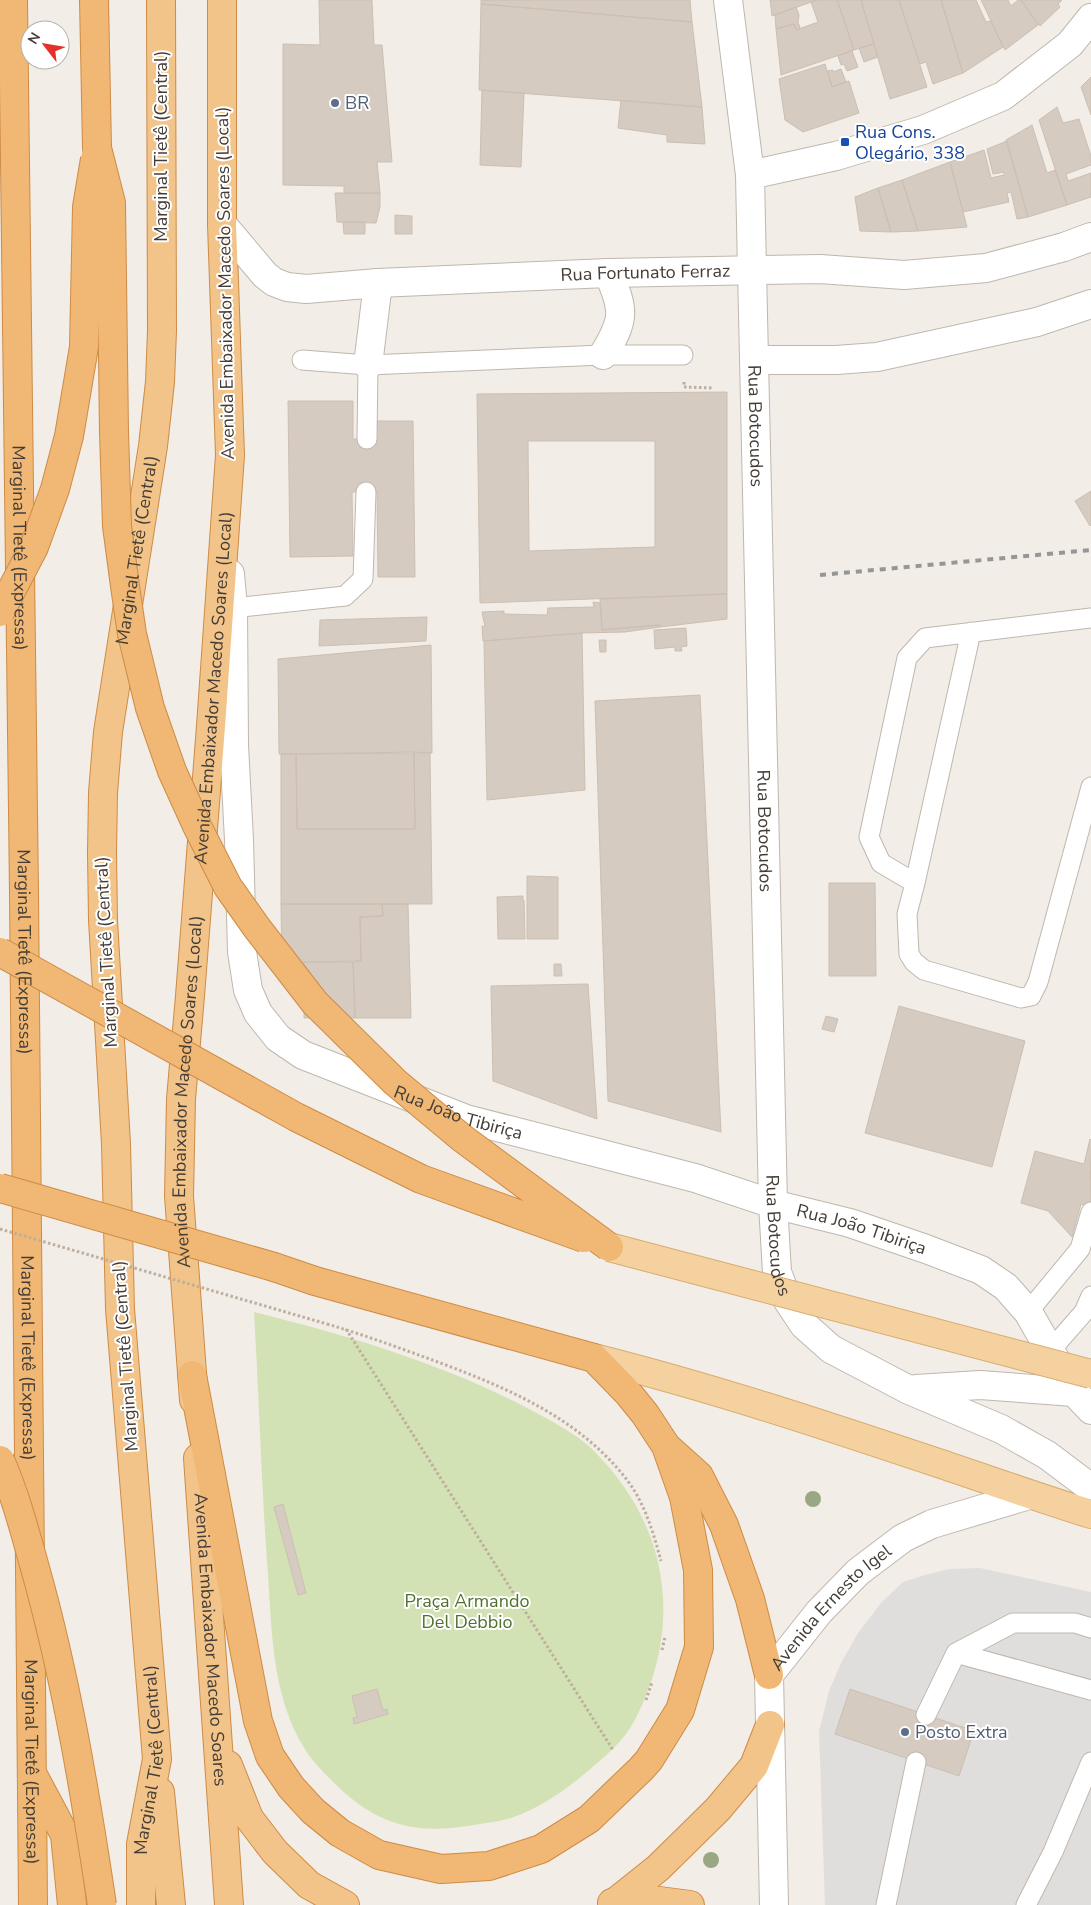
<svg xmlns="http://www.w3.org/2000/svg" width="1091" height="1905" font-family="'Nunito Sans',sans-serif">
<style>
.green{fill:#d3e2b4}
.parking{fill:#e0dedc}
.building{fill:#d5cbc1;stroke:#ccbfb2;fill-rule:evenodd}
.lines{fill:none;stroke-linecap:round;stroke-linejoin:round}
.service-casing{stroke:#bfb7ae;stroke-width:21}
.minor-casing{stroke:#bfb7ae;stroke-width:30}
.tertiary-casing{stroke:#bfb7ae;stroke-width:30}
.primary-casing{stroke:#d8ac6f;stroke-width:30}
.trunk-casing{stroke:#ce8b45;stroke-width:30}
.motorway-casing{stroke:#ce8b45;stroke-width:30}
.path{stroke:#bdae9d;stroke-width:3;stroke-dasharray:2.5 2.5;stroke-linecap:butt}
.service{stroke:#fff;stroke-width:19}
.minor{stroke:#fff;stroke-width:28}
.tertiary{stroke:#fff;stroke-width:28}
.primary{stroke:#f4d19e;stroke-width:28}
.trunk{stroke:#f2c489;stroke-width:28}
.motorway{stroke:#f0b874;stroke-width:28}
.rail{stroke:#969696;stroke-width:4;stroke-dasharray:6 6;stroke-linecap:butt}
.primary-bridge-casing{stroke:#d8ac6f;stroke-width:30;stroke-linecap:butt}
.motorway-bridge-casing{stroke:#ce8b45;stroke-width:30;stroke-linecap:butt}
.path-bridge{stroke:#bdae9d;stroke-width:3;stroke-dasharray:2.5 2.5;stroke-linecap:butt}
.primary-bridge{stroke:#f4d19e;stroke-width:28}
.motorway-bridge{stroke:#f0b874;stroke-width:28}
.tree{fill:#99a882}
.service-dot{fill:#5c6f8a;stroke:#fff;stroke-width:2}
.transit-dot{fill:#1a4fb4;stroke:#fff;stroke-width:2}
.labels{text-anchor:middle;stroke-width:4;stroke-linejoin:round;paint-order:stroke}
.service-label{font-size:18px;fill:#4e5e75;stroke:#fff;text-anchor:start}
.transit-label{font-size:18px;fill:#164399;stroke:#fff;text-anchor:start}
.street-label{font-size:18px;fill:#443d37;stroke:#fff}
.park-label{font-size:18px;fill:#507030;stroke:#fff}
</style>
<rect width="100%" height="100%" fill="#f2ede7"/>
<path class="green" d="M254 1312C350 1336 444 1364 531 1410 553 1422 577 1434 594 1451 655 1512 678 1590 654 1673 647 1694 639 1716 626 1734 615 1748 601 1760 588 1771 564 1791 540 1808 511 1818 499 1822 486 1823 474 1825 416 1835 379 1826 336 1785 326 1775 314 1763 306 1751 270 1695 272 1625 267 1561 261 1478 259 1395 254 1312Z"/>
<path class="parking" d="M980 1568 1091 1592V1905H825L819 1731 829 1691 841 1663 858 1633 881 1603 903 1582 925 1575 949 1569Z"/>
<path class="building" d="M319 0H372L374 45H382L392 162H377L380 193H344V186L283 185V44L320 45Z
M481 0H690L692 22 481 4Z
M770 0H817L772 16Z
M817 0H837L854 50 781 75 776 29 794 24 796 30 818 22 811 2Z
M837 0H861L874 44 854 50Z
M861 0H899L927 87 890 99Z
M899 0H941L963 73 933 84 926 62 920 64Z
M941 0H976L986 22 991 21 1003 47 963 73Z
M981 0H1008L1011 6 1018 0H1021L1038 25 1005 50Z
M1021 0H1062L1058 4 1060 7 1040 26Z
M481 4 692 22 702 107 479 90Z
M796 7 799 15 798 22 800 28 796 30 794 24 776 29 775 15Z
M874 44 878 57 864 62 859 48Z
M852 51 858 67 847 71 844 64 841 65 838 56Z
M825 64 832 87 849 81 859 113 803 132 785 120 779 79Z
M841 69 846 82 832 87 828 71 833 70V72Z
M1091 77V115L1081 87Z
M482 90 524 93 521 167 480 165Z
M621 100 702 107 705 144 667 142V135L618 128Z
M1057 107 1063 123 1079 119 1091 156V165L1066 174 1068 181 1091 173V197L1067 205 1039 120Z
M1032 125 1047 173 1055 170 1067 205 1028 217 1006 140Z
M1007 141 1028 217 1017 219 1011 192 1007 193 1009 202 963 212 950 162 984 150 991 178 1004 175V172L993 174 987 149Z
M950 162 967 227 918 231 902 180Z
M902 180 918 231 891 232 878 188Z
M878 188 891 232 860 231 855 197Z
M335 193H380V207L376 223 337 222Z
M395 215 412 216V234H395Z
M343 222H365V234H344Z
M727 392V594L480 603 477 394ZM528 441H655V547L529 551Z
M288 401H353V439H367L373 421H413L415 577H378L377 492H352L353 556 290 557Z
M1091 491V525L1090 526 1075 501Z
M727 594V619L660 627V625L602 630 600 599Z
M593 602 600 603 602 630 660 625V627L625 632 582 633 483 641 482 626 485 627 482 612 504 611V614L547 615 548 608 594 607Z
M427 617 426 641 319 646 320 620Z
M686 628 687 646 681 647 682 651H675V647L655 649 654 630Z
M582 633 585 790 487 800 484 641Z
M599 640H606V652H600Z
M431 645 432 753 279 754 278 659Z
M700 695 721 1132 608 1101 595 701Z
M414 752 415 829H297L296 754Z
M414 752 430 753 432 904H281V754H296L297 829H415Z
M527 876 558 877V939H527Z
M829 883H875L876 976H829Z
M523 896V901L524 900 525 939H498L497 897Z
M281 904H382L383 916 360 917 361 961 304 962V967L282 968Z
M382 904H408L411 1018H355L353 962 361 961 360 917 383 916Z
M304 962H353L355 1018H304Z
M554 964H561L562 976H554Z
M588 984 597 1119 493 1081 491 986Z
M899 1006 1025 1041 992 1167 865 1133Z
M826 1016 838 1019 834 1032 822 1029Z
M1090 1139 1091 1207 1081 1204 1072 1237 1048 1211 1021 1203 1035 1151 1084 1164Z
M283 1504 306 1593 298 1595 274 1507Z
M377 1689 383 1710 387 1709 388 1714 354 1724 353 1718 357 1717 352 1696Z
M850 1689 974 1731 959 1776 835 1734Z"/>
<g class="lines">
<g class="service-casing">
<path id="service" d="M302 360 368 365 603 355H683
M367 439 368 365
M233 608 345 596 363 579 366 492
M1091 618 925 638 907 658 869 837 881 863 915 883 907 914 909 954 914 962 924 970 1021 998 1031 996 1038 982 1091 787
M915 883 971 632
M1028 1312 1080 1249 1091 1212
M1050 1351 1084 1312 1091 1296
M956 1653 1091 1690
M926 1715 956 1653 1013 1623H1075L1091 1628
M886 1905 916 1762
M1026 1905 1053 1852 1091 1762"/>
</g>
<g class="minor-casing">
<path id="minor" d="M728 0 750 175 752 270
M750 175 836 156 923 130 1003 96 1070 44 1091 18"/>
</g>
<g class="tertiary-casing">
<g id="tertiary">
<path id="s1" d="M222 224 265 275 274 282 287 287 306 289 378 283 608 273 820 269 904 275 986 268 1064 247 1091 237"/>
<path id="s2" d="M752 270 773 1204 777 1272 788 1301 804 1325 831 1349 909 1390 1001 1429 1047 1455 1091 1488"/>
<path d="M603 355C625 320 625 310 608 273"/>
<path d="M754 360H836L877 357 1037 322 1091 304"/>
<path d="M368 365 378 283"/>
<path id="s3" d="M230 574 233 608 234 745 239 840 242 952 248 990 258 1013 278 1038 303 1055 466 1119 695 1178 773 1204 850 1223 926 1249 981 1270 1006 1287 1028 1312 1074 1392 1091 1410"/>
<path d="M916 1389 980 1385 1074 1392"/>
<path id="s4" d="M774 1905 769 1675 819 1612 858 1572 903 1538 932 1524 1029 1495"/>
</g>
</g>
<g class="primary-casing">
<path id="primary" d="M594 1358C714 1388 830 1427 947 1466 995 1482 1042 1499 1091 1514"/>
</g>
<g class="trunk-casing">
<g id="trunk">
<path id="s5" d="M194 1400 179 1196 181 1099 190 996 211 726 230 455 222 224V0"/>
<path id="s6" d="M198 1458 229 1905"/>
<path d="M228 1765 249 1818 275 1852 309 1885 345 1905"/>
<path d="M160 1792 171 1905"/>
<path d="M612 1903 652 1900 690 1905"/>
<path d="M614 1903 658 1868 718 1809 754 1766 770 1725"/>
<path id="s7" d="M141 1905V1844L157 1759 120 1309 116 1144 103 920 102 853 103 793 108 732 153 446 160 382 162 331 161 0"/>
</g>
</g>
<g class="motorway-casing">
<g id="motorway">
<path id="s8" d="M13 0 24 893 33 1905"/>
<path d="M94 0 97 148"/>
<path d="M192 1375 258 1721 270 1756 291 1787 313 1811 340 1833 379 1855 441 1869 489 1866 541 1849 589 1819 641 1769 649 1760 680 1710 699 1647 698 1570 684 1497 666 1446 645 1414 628 1393 594 1358 315 1281 274 1267"/>
<path d="M669 1449 699 1476 724 1525 750 1599 769 1675"/>
<path d="M34 1777 65 1835 72 1905"/>
</g>
</g>
<path class="path" d="M684 382V387L713 388
M327 1324C361 1334 394 1346 427 1358 503 1386 581 1417 630 1484 646 1507 654 1535 661 1561
M346 1329 613 1750
M662 1650 665 1637
M646 1700 652 1682"/>
<use href="#service" class="service"/>
<use href="#minor" class="minor"/>
<use href="#tertiary" class="tertiary"/>
<use href="#primary" class="primary"/>
<use href="#trunk" class="trunk"/>
<use href="#motorway" class="motorway"/>
<path class="rail" d="M820 575 1091 550"/>
<g class="primary-bridge-casing">
<path id="primary-bridge" d="M609 1247 1091 1374"/>
</g>
<g class="motorway-bridge-casing">
<path id="motorway-bridge" d="M97 148 111 203 114 432 117 526 125 586 132 634 150 708 172 771 198 828 228 887 257 928 315 1003 395 1082 462 1138 609 1247
M0 612 34 547 55 489 69 436 84 347 87 207 95 159
M0 952 296 1117 421 1179 584 1238
M0 1188 274 1267
M0 1460C15 1494 25 1532 35 1568 66 1678 85 1792 102 1905"/>
</g>
<path class="path-bridge" d="M0 1229 327 1324"/>
<use href="#primary-bridge" class="primary-bridge"/>
<use href="#motorway-bridge" class="motorway-bridge"/>
</g>
<g class="tree">
<circle cx="813" cy="1499" r="8"/>
<circle cx="711" cy="1860" r="8"/>
</g>
<g class="service-dot">
<circle cx="335" cy="103" r="5"/>
<circle cx="905" cy="1732" r="5"/>
</g>
<rect class="transit-dot" x="840" y="137" width="10" height="10" rx="2.5"/>
<g class="labels">
<g class="service-label">
<text x="345" y="109">BR</text>
<text x="915" y="1738">Posto Extra</text>
</g>
<g class="transit-label">
<text x="855" y="138">Rua Cons.<tspan x="855" dy="21">Olegário, 338</tspan></text>
</g>
<g class="street-label">
<text transform="translate(161 146) rotate(-90)" y="6">Marginal Tietê (Central)</text>
<text dy="6" stroke="none"><textPath href="#s1" startOffset="451">Rua Fortunato Ferraz</textPath></text>
<text transform="translate(225 283) rotate(-91)" y="6">Avenida Embaixador Macedo Soares (Local)</text>
<text dy="6" stroke="none"><textPath href="#s2" startOffset="156">Rua Botocudos</textPath></text>
<text dy="6" stroke="none"><textPath href="#s8" startOffset="548">Marginal Tietê (Expressa)</textPath></text>
<text dy="6" stroke="none"><textPath href="#s7" startOffset="1361">Marginal Tietê (Central)</textPath></text>
<text dy="6" stroke="none"><textPath href="#s5" startOffset="714">Avenida Embaixador Macedo Soares (Local)</textPath></text>
<text dy="6" stroke="none"><textPath href="#s2" startOffset="561">Rua Botocudos</textPath></text>
<text dy="6" stroke="none"><textPath href="#s8" startOffset="952">Marginal Tietê (Expressa)</textPath></text>
<text transform="translate(106 952) rotate(-93)" y="6">Marginal Tietê (Central)</text>
<text dy="6" stroke="none"><textPath href="#s5" startOffset="309">Avenida Embaixador Macedo Soares (Local)</textPath></text>
<text dy="6" stroke="none"><textPath href="#s3" startOffset="670">Rua João Tibiriça</textPath></text>
<text dy="6" stroke="none"><textPath href="#s3" startOffset="1090">Rua João Tibiriça</textPath></text>
<text dy="6" stroke="none"><textPath href="#s2" startOffset="966">Rua Botocudos</textPath></text>
<text transform="translate(125 1356) rotate(-94)" y="6">Marginal Tietê (Central)</text>
<text dy="6" stroke="none"><textPath href="#s8" startOffset="1358">Marginal Tietê (Expressa)</textPath></text>
<text dy="6" stroke="none"><textPath href="#s4" startOffset="322">Avenida Ernesto Igel</textPath></text>
<text dy="6" stroke="none"><textPath href="#s6" startOffset="182">Avenida Embaixador Macedo Soares</textPath></text>
<text dy="6" stroke="none"><textPath href="#s7" startOffset="146">Marginal Tietê (Central)</textPath></text>
<text dy="6" stroke="none"><textPath href="#s8" startOffset="1762">Marginal Tietê (Expressa)</textPath></text>
</g>
<g class="park-label">
<text x="467" y="1607">Praça Armando<tspan x="467" dy="21">Del Debbio</tspan></text>
</g>
</g>
<g transform="translate(45 45) rotate(301)"><circle r="24" fill="#ffffff" stroke="#b4b1af"/>
<path d="M0-4L9 19L0 12L-9 19Z" fill="#e5312b"/>
<text y="-8" font-size="14" font-weight="bold" text-anchor="middle" fill="#443d37">N</text>
</g>
</svg>
